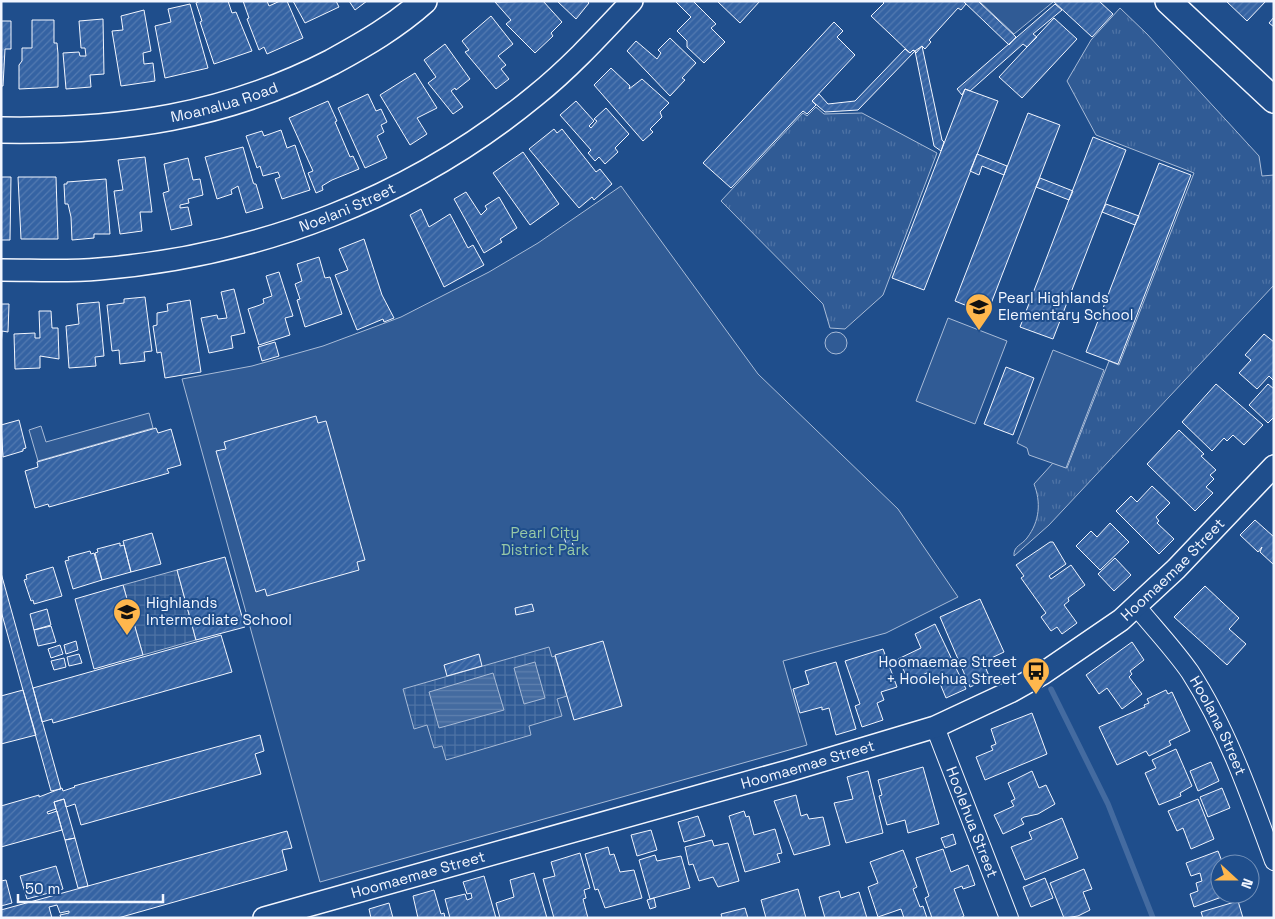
<svg xmlns="http://www.w3.org/2000/svg" width="1275" height="919" font-family="'Space Grotesk',sans-serif">
<style>
.grass{fill:url(#grass-tufts);stroke:#a8bbd7}
.built{fill:#305b95;stroke:#a8bbd7}
.plaza{fill:url(#plaza-grid);stroke:#a8bbd7}
.water{fill:url(#water-rules);stroke:#a8bbd7}
.lines{fill:none;stroke-linecap:round;stroke-linejoin:round}
.stream{stroke:#446ba0;stroke-width:5.5}
.building{fill:url(#building-hatch);stroke:#f2f6ff}
.minor-casing{stroke:#f2f6ff;stroke-width:20}
.tertiary-casing{stroke:#f2f6ff;stroke-width:24}
.secondary-casing{stroke:#f2f6ff;stroke-width:28}
.minor{stroke:#1f4e8c;stroke-width:18}
.tertiary{stroke:#1f4e8c;stroke-width:21}
.secondary{stroke:#1f4e8c;stroke-width:25}
.labels{text-anchor:middle;stroke-width:4;stroke-linejoin:round;paint-order:stroke}
.street-label{font-size:15px;fill:#f2f6ff;stroke:#1f4e8c}
.poi-label{font-size:15px;fill:#f2f6ff;stroke:#1f4e8c;text-anchor:start}
.park-label{font-size:15px;fill:#97c8a6;stroke:#1f4e8c}
</style>
<defs>
<pattern id="grass-tufts" width="24" height="20" patternUnits="userSpaceOnUse" patternTransform="scale(1.25)"><rect width="24" height="20" fill="#305b95"/><path d="M3 7l-1-3M5 7V3M7 7l1-3M15 17l-1-3M17 17v-4M19 17l1-3" fill="none" stroke="#4e73a5"/></pattern>
<pattern id="plaza-grid" width="8" height="8" patternUnits="userSpaceOnUse" patternTransform="scale(1.25)"><rect width="8" height="8" fill="#305b95"/><path d="M0 4h8M4 0v8" fill="none" stroke="#4e73a5"/></pattern>
<pattern id="water-rules" width="6" height="5" patternUnits="userSpaceOnUse" patternTransform="scale(1.25)"><rect width="6" height="5" fill="#446ba0"/><path d="M0 2.5h6" fill="none" stroke="#5f81ae"/></pattern>
<pattern id="building-hatch" width="6" height="6" patternUnits="userSpaceOnUse" patternTransform="scale(1.25)"><rect width="6" height="6" fill="#3563a3"/><path d="M-1 1l2-2M0 6l6-6M5 7l2-2" fill="none" stroke="#537ab1"/></pattern>
</defs>
<rect width="100%" height="100%" fill="#1f4e8c"/>
<path class="grass" d="M1120 8 1147 34 1259 156 1262 176 1274 175V285L1049 525 1014 556C1013 546 1022 545 1027 538 1040 521 1041 502 1034 484L1053 463 1067 468 1109 361 1119 365 1194 173 1096 135 1067 81 1091 40Z
M816 107 824 114 862 113 937 153 883 295 845 329 830 328 823 304 721 201 803 113 807 116Z"/>
<path class="built" d="M979 1H1052L1053 2 1014 34Z
M621 186 758 374 898 509 958 597 886 633 783 661 807 745 320 882 182 379 252 366 323 346 401 317 489 272 538 243Z
M948 318 1007 341 975 424 916 401Z
M825 343a11 11 0 1 1 22 0a11 11 0 1 1-22 0Z
M1053 350 1104 370 1066 468 1029 455 1027 448 1017 443Z
M149 413 153 428 38 461 29 430 41 426 46 442Z"/>
<path class="plaza" d="M177 570 196 640 143 655 123 585Z
M549 647 552 657 555 656 567 696 557 699 562 716 529 726 531 735 446 760 442 746 434 748 427 725 414 729 403 689Z"/>
<path class="water" d="M535 662 545 698 524 704 514 668Z
M493 673 504 710 439 728 429 692Z"/>
<g class="lines">
<path class="stream" d="M1051 689 1108 804 1153 918"/>
</g>
<path class="building" d="M200 1H228L232 13 236 12 252 51 214 64 200 22 202 21 196 3Z
M243 1H267L269 6 280 1H287L303 38 267 54 264 47 259 50 247 19 249 18Z
M293 1H336L339 7 305 23Z
M349 1H367L355 10Z
M543 1 562 22 551 33 553 36 535 53 506 24 511 20 495 2Z
M557 1H587L589 3 576 19Z
M675 1H693L716 24 711 28 725 42 704 63 687 47V41L677 31 691 17Z
M717 1H760L740 23Z
M882 1H963L966 4 961 10 958 8 929 40 931 42 925 49 922 46 916 53 913 50 910 53 871 16 884 3Z
M963 1H978L1016 37 1009 45Z
M1053 1H1099L1113 14 1092 37Z
M1226 1H1266L1247 21Z
M190 4 208 68 165 78 155 26 171 22 168 9Z
M1055 4 1062 10 1033 34 1037 37 1027 47 1023 44 970 91 965 89 962 95 957 89Z
M144 10 151 51 143 53 144 64 153 63 155 81 121 86 112 31 123 30 121 16Z
M491 16 513 44 498 56 506 65 501 69 509 79 496 89 465 52 469 50 462 41Z
M1274 17V27L1269 23Z
M1054 18 1077 39 1022 98 999 77Z
M103 19 104 74 90 75 91 87 66 89 63 53 79 52 80 56H86L85 48H81L79 21Z
M32 20H54V43H57L58 54V87L19 89V65L22 61V48H32Z
M1 21H11V49H5L3 86H1Z
M834 22 843 31 837 37 855 55 812 101 816 105 807 114 803 111 731 188 703 163Z
M670 38 696 63 682 78 685 80 670 96 627 51 636 41 657 59 661 53 658 50Z
M445 44 470 79 456 90 455 88 451 91 463 107 453 114 428 83 436 77 424 60Z
M922 46 942 140 944 142 941 151 934 146 915 51Z
M905 49 910 53 913 50 915 51 858 110 825 112 812 101 819 94 828 104 855 101Z
M611 68 630 86 629 89 642 79 669 103 660 112 662 117 650 129 653 132 643 141 594 85Z
M415 73 437 108 417 118 427 134 410 145 380 95Z
M965 89 998 101 924 290 892 278Z
M368 94 376 111 381 109 387 122 381 125 384 132 377 136 387 158 365 168 338 108Z
M328 101 337 121 335 122 350 157 353 156 359 169 332 180 322 186 323 190 316 193 308 173 313 171 289 118Z
M576 101 594 121 589 126 591 128 597 121 594 119 606 108 629 134 615 148 618 152 605 164 599 157 595 161 588 153 591 150 560 115Z
M1028 113 1060 125 987 314 955 301Z
M554 129 557 133 562 129 596 172 600 169 612 184 594 200 592 197 579 208 529 149Z
M281 130 287 148 295 145 310 190 282 199 275 179 280 177 278 172 263 176 260 166 257 168 246 136 262 131 264 136Z
M1093 137 1126 150 1053 339 1020 327Z
M243 147 253 182 254 184H256L263 208 246 213 238 186 231 190 232 194 217 199 205 157Z
M523 152 559 204 530 225 493 173Z
M977 154 1007 166 1004 175 982 166 979 175 970 171Z
M145 157 152 212H140L142 231 120 234 114 191 123 190 118 160Z
M188 158 193 180 200 179 203 195 188 199 189 203 180 205V208L188 207 192 225 171 230 163 193 169 191 164 164Z
M1159 163 1191 175 1118 364 1086 352Z
M1 177H11L10 240H1Z
M18 177H56L58 239H21Z
M1040 178 1073 191 1069 200 1036 187Z
M106 179 110 234H94V238L72 240 71 217 68 204H65L64 184H67V182Z
M466 192 481 215 487 209 485 206 499 197 517 228 500 239 502 242 484 253 454 199Z
M1106 204 1139 216 1135 225 1102 212Z
M421 209 429 227 450 214 468 248 473 245 484 265 444 287 410 215Z
M364 239 382 295 394 318 384 322 383 319 357 330 335 275 348 270 339 249Z
M319 257 325 278 330 277 342 314 305 327 297 300 300 299 295 284 302 281 297 264Z
M279 272 293 316 285 318 290 335 259 345 248 309 260 305 264 303 263 299 272 296 266 276Z
M234 289 245 333 231 336 233 348 209 353 201 318 217 315 218 319 227 318 221 292Z
M145 297 152 351 144 352 145 361 120 364 119 350 112 351 107 305 124 303V299Z
M190 300 201 372 165 378 161 352 157 353 153 326 157 325V313L168 311 167 304Z
M99 302 104 356 95 357 96 366 69 368 66 326 79 324 77 304Z
M1 304H9L8 332 2 331 1 349Z
M39 311H51L52 328H58L59 359 40 356V368L15 369 14 334 35 333V338H40Z
M1264 334 1274 342V381L1269 376 1257 389 1239 373 1251 360 1245 355Z
M275 342 279 356 262 361 258 347Z
M1006 367 1034 378 1013 435 984 424Z
M1216 384 1263 425 1244 445 1233 435 1227 441 1224 438 1212 451 1182 422Z
M1268 384 1274 389V417L1268 423 1249 405Z
M316 416 318 423 326 421 365 560 357 562 359 570 267 596 265 589 256 592 216 451 226 449 224 442Z
M19 420 26 448 23 449V451L3 457 1 425Z
M156 428 158 433 171 429 181 465 167 469 169 473 49 507 48 504 35 508 25 471 38 467 37 462Z
M1179 430 1204 454 1201 456 1216 470 1210 475 1214 479 1206 487 1213 493 1195 511 1147 464Z
M1152 486 1170 503 1156 517 1159 521 1157 523 1174 539 1159 554 1116 511 1131 496 1137 502Z
M1255 520 1274 537V565L1260 552 1262 547 1258 552 1240 535Z
M1110 523 1129 542 1100 570 1076 546 1091 531 1097 537Z
M569 531 574 549 568 551 563 533Z
M152 533 161 564 131 572 123 541Z
M1050 542H1053L1066 564 1049 576 1051 579 1071 565 1085 585 1068 598 1069 601 1064 605 1077 623 1062 634 1057 627 1051 631 1041 617 1046 613 1021 578 1024 576 1016 565Z
M120 543V546L124 545 131 572 102 580 95 553 98 552 97 549Z
M90 551 91 554 94 553 102 580 73 589 65 561 69 560 68 557Z
M225 557 245 627 196 640 177 570Z
M1115 558 1131 575 1114 591 1098 574Z
M53 567 62 596 34 604 33 600 31 601 24 580 27 579 26 575Z
M1 573 61 789 51 791 1 611Z
M123 585 143 655 94 669 75 599Z
M1205 586 1239 618 1229 629 1246 644 1227 665 1174 617Z
M980 599 1004 652 983 662 990 678 970 687 940 617Z
M532 604 534 611 516 615 515 608Z
M47 609 51 625 34 630 30 614Z
M935 624 966 689 946 698 939 681 934 683 929 672 909 681 898 659 921 648 915 634Z
M51 626 56 642 38 646 34 630Z
M221 635 232 672 53 723 52 719 42 722 33 688Z
M76 641 78 650 66 654 64 645Z
M603 641 622 706 574 720 555 655Z
M1132 642 1144 660 1130 671 1132 674 1129 677 1142 694 1122 709 1107 688 1099 694 1086 675Z
M60 645 63 654 51 658 48 649Z
M883 649 897 687 881 692 884 700 877 703 883 720 862 727 855 706 860 704 845 661Z
M79 654 82 663 69 666 67 657Z
M479 654 482 666 447 676 444 665Z
M64 658 66 667 54 670 51 661Z
M836 662 856 729 836 735 829 708 822 710V707L800 713 793 689 809 684 805 671Z
M23 690 36 735 1 744V696Z
M1166 690 1168 694 1172 692 1190 731 1169 741 1171 745 1149 756 1146 751 1117 765 1099 727 1145 707 1144 705 1149 703 1147 699Z
M1032 713 1047 754 985 780 976 757 993 750 991 746 996 744 991 729Z
M260 735 264 751 255 754 261 774 81 825 75 804 66 807 64 799 54 802 56 809 47 812 48 814 57 811 62 830 1 847V806L39 795V797L62 788 63 791 75 787 74 786Z
M1176 749 1192 786 1180 793 1181 796 1159 805 1145 773 1156 768 1152 760Z
M1211 762 1219 781 1198 791 1190 771Z
M923 767 939 824 908 833 905 820 887 825 879 796 882 795 878 780Z
M868 771 883 833 846 843 834 803 853 799 847 777Z
M1032 771 1039 788 1046 785 1055 804 1038 814 1024 817 1021 819 1024 824 1003 834 994 815 1014 806 1011 801 1015 799 1008 783Z
M1222 788 1230 808 1208 817 1200 797Z
M796 795 801 816 807 814 809 819 823 817 830 845 794 855 774 801Z
M64 799 75 838 65 840 54 802Z
M1198 799 1214 839 1191 849 1183 828 1177 831 1168 811Z
M744 811 746 817 749 816 754 835 775 829 782 853 777 854 780 862 745 872 729 816Z
M698 816 705 836 684 842 678 822Z
M1062 818 1078 858 1025 880 1011 847 1032 839 1029 832Z
M651 830 657 850 637 856 631 835Z
M287 831 292 848 282 850 287 870 118 918H61L60 915 69 913V911L60 913 57 905 49 907 52 918H1V910Z
M953 834 956 844 945 848 941 838Z
M75 838 88 886 78 888 65 840Z
M712 840 714 846 728 843 739 881 718 887 713 877 699 881 693 864 689 865 685 847Z
M608 847 610 855 614 854 620 872 634 870 642 898 605 908 598 889 595 890 585 854Z
M943 849 951 872 968 865 975 885 963 889 962 886 954 889 964 916 960 918H932L925 898 929 896 916 858Z
M903 850 917 887 913 889 920 907 923 906 927 918H904L901 909 878 917 868 887 878 883 870 862Z
M1218 851 1223 864H1220V894H1230L1194 907 1190 894 1198 891 1196 883 1202 881 1200 873 1191 876 1186 863Z
M580 853 590 888 584 890 586 898 583 899 588 918H554L543 879 555 876 551 862Z
M655 855 657 861 681 856 690 888 650 899 639 860Z
M56 866 63 889 27 899 20 876Z
M1084 869 1092 889 1083 892 1090 910 1078 916 1064 918 1050 883Z
M534 873 547 918H500L496 903 514 897 510 880Z
M1250 874 1254 885 1250 887Z
M484 876 496 918H450L445 899 465 894 467 900 472 898 471 893 467 894 463 882Z
M1045 878 1053 898 1031 907 1023 887Z
M6 880 12 903 1 906V881Z
M798 889 806 918H766L761 900Z
M434 890 441 914 444 913 445 918H418L413 896Z
M839 891 841 898 859 892 867 918H825L819 897Z
M654 898 656 907 650 909 647 900Z
M1238 901 1243 918H1203L1201 912Z
M389 903 393 918H371L369 909Z
M745 908 748 918H722L721 914Z"/>
<g class="lines">
<g class="minor-casing">
<g id="minor">
<path id="s1" d="M1136 606C1154 628 1174 649 1190 672 1227 729 1251 798 1274 861"/>
<path id="s2" d="M935 727 1009 918"/>
</g>
</g>
<g class="tertiary-casing">
<g id="tertiary">
<path id="s3" d="M1 270C34 270 67 272 99 269 259 256 411 198 535 96 570 68 601 34 632 1"/>
<path id="s4" d="M264 918 788 771 935 727 1010 692 1042 674 1121 620 1176 569 1274 466"/>
</g>
</g>
<g class="secondary-casing">
<g id="secondary">
<path d="M1168 1 1274 100"/>
<path id="s5" d="M1 130C120 132 225 117 332 62 365 44 396 26 424 1"/>
</g>
</g>
<use href="#minor" class="minor"/>
<use href="#tertiary" class="tertiary"/>
<use href="#secondary" class="secondary"/>
</g>
<defs>
<g id="school-pin" transform="scale(1.4375)"><path d="M0 17L-7.5 6A9.5 9.5 0 1 1 7.5 6Z" fill="#ffb74d" stroke="#1f4e8c"/><path d="M0-5L7-2L0 1L-7-2ZM-4 1L0 2.5L4 1V4Q0 6-4 4Z" fill="#111"/></g>
<g id="bus-pin" transform="scale(1.4375)"><path d="M0 17L-7.5 6A9.5 9.5 0 1 1 7.5 6Z" fill="#ffb74d" stroke="#1f4e8c"/><path d="M-5-6H5V4H4V6H2V4H-2V6H-4V4H-5ZM-3.5-4V0h7V-4ZM-3.5 1.2v1.5H-2V1.2ZM2 1.2v1.5H3.5V1.2Z" fill="#111"/></g>
</defs>
<g fill-rule="evenodd">
<use href="#school-pin" x="979" y="307"/>
<use href="#school-pin" x="127" y="612"/>
<use href="#bus-pin" x="1036" y="671"/>
</g>
<g class="labels">
<g class="street-label">
<text dy="5" stroke="none"><textPath href="#s5" startOffset="226">Moanalua Road</textPath></text>
<text dy="5" stroke="none"><textPath href="#s3" startOffset="355">Noelani Street</textPath></text>
<text dy="5" stroke="none"><textPath href="#s4" startOffset="985">Hoomaemae Street</textPath></text>
<text dy="5" stroke="none"><textPath href="#s1" startOffset="146">Hoolana Street</textPath></text>
<text dy="5" stroke="none"><textPath href="#s4" startOffset="565">Hoomaemae Street</textPath></text>
<text dy="5" stroke="none"><textPath href="#s2" startOffset="102">Hoolehua Street</textPath></text>
<text dy="5" stroke="none"><textPath href="#s4" startOffset="160">Hoomaemae Street</textPath></text>
</g>
<g class="poi-label">
<text x="998" y="303">Pearl Highlands<tspan x="998" dy="17">Elementary School</tspan></text>
<text x="146" y="608">Highlands<tspan x="146" dy="17">Intermediate School</tspan></text>
<text x="1017" y="667" text-anchor="end">Hoomaemae Street<tspan x="1017" dy="17">+ Hoolehua Street</tspan></text>
</g>
<g class="park-label">
<text x="545" y="538">Pearl City<tspan x="545" dy="17">District Park</tspan></text>
</g>
</g>
<rect width="1275" height="919" fill="none" stroke="#f2f6ff" stroke-width="5"/>
<g transform="translate(1235 879) rotate(111)"><circle r="24" fill="#1f4e8c" stroke="#7391ba"/>
<path d="M0-4L9 19L0 12L-9 19Z" fill="#ffb74d"/>
<text y="-8" font-size="14" font-weight="bold" text-anchor="middle" fill="#f2f6ff">N</text>
</g>
<path d="M18 894v8h145v-8" fill="none" stroke="#f2f6ff" stroke-width="2.5"/>
<text x="25" y="894" font-size="15" fill="#f2f6ff" stroke="#1f4e8c" stroke-width="4" paint-order="stroke">50 m</text>
</svg>
